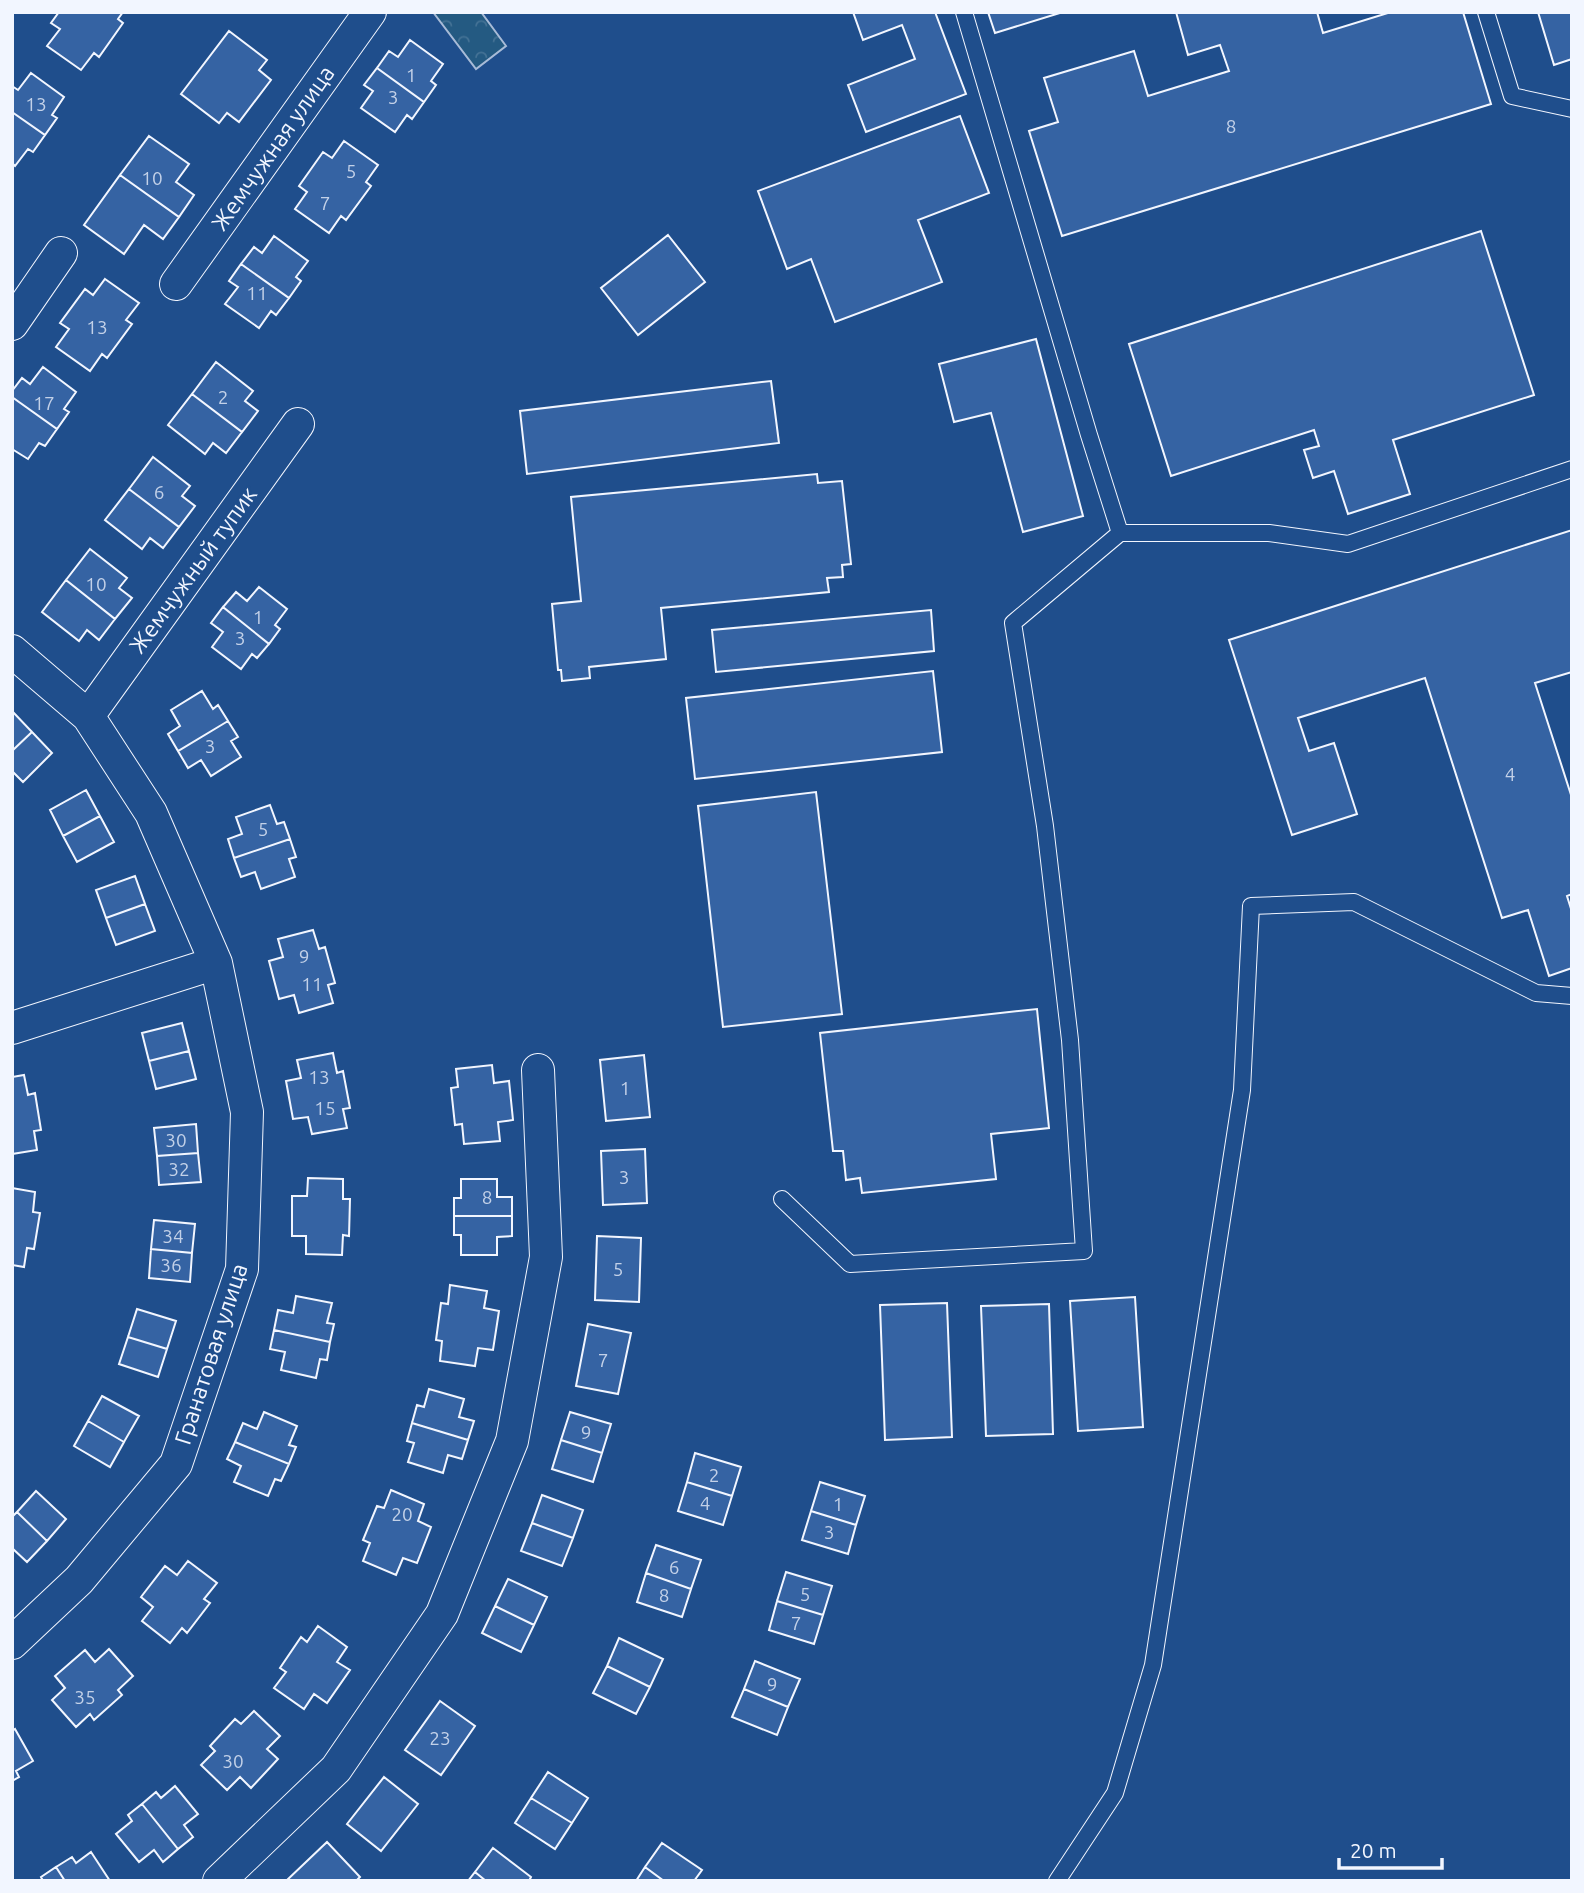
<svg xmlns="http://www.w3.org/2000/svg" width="1584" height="1893" font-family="Ubuntu,sans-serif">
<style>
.forest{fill:url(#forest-crowns);stroke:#a8bbd7;stroke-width:2}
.building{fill:#3563a3;stroke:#f2f6ff;stroke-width:2}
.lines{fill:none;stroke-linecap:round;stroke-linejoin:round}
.service-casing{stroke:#f2f6ff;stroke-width:18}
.minor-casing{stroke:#f2f6ff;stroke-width:34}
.service{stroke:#1f4e8c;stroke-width:16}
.minor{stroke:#1f4e8c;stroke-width:32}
.labels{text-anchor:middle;stroke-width:5;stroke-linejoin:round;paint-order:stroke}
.number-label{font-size:19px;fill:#c3d1e8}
.street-label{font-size:23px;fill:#f2f6ff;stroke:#1f4e8c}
</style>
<defs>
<pattern id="forest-crowns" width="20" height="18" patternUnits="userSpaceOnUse" patternTransform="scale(1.75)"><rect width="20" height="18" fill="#245a82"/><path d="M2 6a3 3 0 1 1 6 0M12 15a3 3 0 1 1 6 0" fill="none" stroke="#447295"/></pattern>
</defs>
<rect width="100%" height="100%" fill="#1f4e8c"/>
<path class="forest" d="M433 12H481L506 46 476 69Z"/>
<path class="building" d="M59 12H123L118 19 123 23 99 57 94 53 81 70 47 46 60 29 51 23Z
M853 12H935L966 94 866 132 848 85 915 59 902 25 863 40Z
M988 12H1063L995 33Z
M1176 12H1317L1323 33 1391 12H1463L1491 104 1062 236 1029 131 1058 122 1044 78 1134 51 1148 96 1229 71 1220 45 1188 55Z
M1538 12H1572V59L1554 65Z
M229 31 267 60 259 70 271 80 239 122 227 113 219 123 181 94Z
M410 40 443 64 431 81 436 85 424 102 377 68 389 51 398 57Z
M377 68 424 102 412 119 407 115 395 132 361 108 373 91 364 85Z
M31 73 64 97 52 115 57 118 45 135 12 112V86L18 90Z
M12 112 45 135 33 152 28 149 15 166 12 163Z
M960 116 989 193 918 220 942 282 835 322 811 259 787 269 758 191Z
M149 136 189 164 176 182 194 195 179 217 120 175Z
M344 141 378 165 366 182 371 186 346 220 341 216 329 233 295 209 307 192 299 186 323 152 332 158Z
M120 175 179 217 163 239 144 225 124 254 84 225Z
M1481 231 1534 395 1393 440 1410 494 1348 514 1334 471 1313 478 1304 450 1319 446 1314 430 1171 476 1129 344Z
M668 235 705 282 638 335 601 288Z
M274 236 308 261 296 277 301 281 289 298 241 264 254 247 262 253Z
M241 264 289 298 276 315 271 311 259 328 225 304 238 287 229 281Z
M105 279 139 303 126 320 132 324 107 358 102 354 90 371 56 347 69 329 60 323 85 289 93 295Z
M1036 339 1083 516 1023 532 991 413 954 422 939 364Z
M216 362 253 391 245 401 258 411 242 432 192 394Z
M43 367 76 392 64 409 69 412 57 429 12 397V391L22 378 30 384Z
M771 381 779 443 527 474 520 411Z
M192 394 242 432 226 453 213 443 205 454 168 425Z
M12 397 57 429 45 446 39 443 28 459 12 449Z
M153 457 190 486 182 496 195 506 179 527 129 489Z
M817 474 818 483 842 481 851 564 842 565 843 577 827 578 829 592 661 608 666 659 589 667 590 678 562 681 561 670H558L552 604 581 601 571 497Z
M129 489 179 527 163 548 150 538 142 549 105 520Z
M1572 530V672L1535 683 1572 798V894L1567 896 1572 912V968L1549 976 1528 910 1502 918 1425 678 1298 718 1309 751 1334 743 1357 814 1292 835 1229 640Z
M90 549 127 578 119 588 132 598 115 619 66 580Z
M66 580 115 619 99 640 87 630 79 641 42 612Z
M259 587 287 609 275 625 280 629 269 644 223 607 236 592 247 601Z
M223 607 269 644 257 658 252 654 241 669 212 647 223 632 211 623Z
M931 610 934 651 716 672 712 630Z
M933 671 942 752 695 779 686 698Z
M202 691 213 709 218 705 228 721 178 751 168 734 180 726 171 710Z
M12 711 32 732 12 751Z
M228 721 238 737 231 741 241 757 211 776 201 760 188 768 178 751Z
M32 732 52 753 23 782 12 771V751Z
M86 790 100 816 63 836 50 810Z
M816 792 842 1014 723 1027 698 806Z
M270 805 277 824 284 822 290 839 234 858 228 839 242 834 236 817Z
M100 816 114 842 77 862 63 836Z
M290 839 296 857 289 859 295 877 261 889 255 872 241 877 234 858Z
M135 876 145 904 106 918 96 890Z
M145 904 155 931 116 945 106 918Z
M313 930 319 949 325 947 335 983 328 985 333 1003 299 1013 294 995 279 999 269 961 283 957 278 939Z
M1037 1009 1049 1128 991 1134 996 1179 862 1193 860 1178 846 1180 843 1151H833L820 1033Z
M182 1023 189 1051 149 1061 142 1033Z
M189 1051 196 1079 156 1089 149 1061Z
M333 1053 337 1073 343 1071 350 1108 343 1109 347 1128 312 1134 308 1117 293 1119 286 1081 301 1078 297 1060Z
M644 1055 650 1117 606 1121 600 1060Z
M492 1065 494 1083 509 1081 513 1120 498 1122 500 1141 464 1144 462 1124 455 1125 451 1088 458 1087 456 1069Z
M24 1075 28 1095 35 1093 41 1130 34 1131 37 1150 12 1154V1077Z
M196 1124 198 1153 157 1156 154 1128Z
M645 1149 647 1203 603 1205 601 1151Z
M198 1153 201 1182 159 1185 157 1156Z
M308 1178 343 1179V1199H350L349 1236 343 1235 342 1255 306 1254V1236H292V1196H307Z
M461 1179H497V1197H512V1216H454V1198H461Z
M12 1188 35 1192 33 1212 40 1213 34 1249 27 1248 24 1267 12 1265Z
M454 1216H512V1236L497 1237V1255H461V1235H454Z
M154 1220 195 1224 192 1253 151 1249Z
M597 1236 641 1238 639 1302 595 1300Z
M151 1249 192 1253 190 1282 149 1278Z
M450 1285 487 1291 484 1308 499 1311 493 1350 478 1348 475 1366 440 1361 442 1341 436 1340 441 1303 448 1304Z
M296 1296 332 1303 327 1323 334 1324 330 1342 274 1330 278 1310 293 1313Z
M1135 1297 1143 1427 1078 1431 1070 1301Z
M947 1303 952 1437 885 1440 880 1305Z
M1049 1304 1053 1434 986 1436 981 1306Z
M137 1309 176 1321 167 1349 128 1337Z
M588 1324 631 1333 618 1394 576 1386Z
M274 1330 330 1342 327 1360 320 1359 316 1378 281 1370 285 1352 270 1349Z
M128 1337 167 1349 158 1377 119 1364Z
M429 1389 464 1399 459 1417 474 1421 468 1440 412 1423 417 1405 424 1407Z
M102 1396 139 1416 124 1442 88 1421Z
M264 1412 297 1426 289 1445 296 1447 289 1464 235 1442 243 1423 257 1429Z
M570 1412 611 1424 602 1453 561 1440Z
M88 1421 124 1442 110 1467 74 1446Z
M412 1423 468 1440 462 1459 448 1455 443 1473 408 1462 414 1443 407 1441Z
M561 1440 602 1453 593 1482 552 1469Z
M235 1442 289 1464 281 1481 275 1479 268 1496 234 1482 241 1466 227 1459Z
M695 1453 741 1467 732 1496 687 1482Z
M687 1482 732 1496 723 1525 678 1511Z
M820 1482 865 1496 856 1525 811 1511Z
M391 1490 424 1504 418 1521 431 1527 417 1563 403 1558 396 1575 363 1561 370 1543 363 1540 377 1506 384 1508Z
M36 1491 66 1519 47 1541 17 1512Z
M542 1495 583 1510 573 1538 532 1523Z
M811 1511 856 1525 848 1554 802 1540Z
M17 1512 47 1541 27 1562 12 1548V1517Z
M532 1523 573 1538 562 1566 521 1551Z
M656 1545 701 1560 691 1589 646 1573Z
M188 1561 217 1583 204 1599 210 1603 187 1633 182 1628 170 1643 142 1621 153 1607 141 1597 165 1566 177 1575Z
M786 1572 832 1586 823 1615 777 1601Z
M646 1573 691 1589 682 1617 637 1602Z
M508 1579 547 1597 534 1625 495 1606Z
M777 1601 823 1615 814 1644 769 1630Z
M495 1606 534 1625 521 1652 482 1633Z
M318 1626 347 1647 337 1662 350 1670 327 1703 314 1694 304 1709 274 1688 286 1672 280 1668 301 1637 307 1642Z
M619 1638 663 1659 650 1687 607 1666Z
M109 1649 133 1676 118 1690 122 1695 94 1720 90 1714 76 1727 52 1700 65 1688 55 1676 85 1650 95 1662Z
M755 1661 800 1679 788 1707 744 1689Z
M607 1666 650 1687 636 1714 593 1693Z
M744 1689 788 1707 777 1735 732 1717Z
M440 1701 475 1726 441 1775 405 1750Z
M254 1711 280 1736 267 1749 278 1759 251 1788 240 1777 227 1790 201 1765 215 1751 210 1746 235 1719 241 1724Z
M15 1729 33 1761 16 1771 19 1777 12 1781V1731Z
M548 1772 588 1798 572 1823 531 1798Z
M384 1777 418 1804 381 1851 347 1824Z
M175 1786 198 1814 184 1825 193 1837 178 1849 142 1804 156 1792 161 1798Z
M531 1798 572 1823 555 1849 515 1823Z
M142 1804 178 1849 163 1862 154 1850 139 1862 116 1834 132 1821 128 1815Z
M327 1842 360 1877 356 1881H286Z
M662 1843 702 1870 694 1881H664L645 1867Z
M493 1848 531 1877 529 1881H486L475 1872Z
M91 1852 110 1881H65L56 1867 72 1857 76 1863Z
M56 1867 65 1881H43L41 1877Z
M645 1867 664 1881H636Z
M475 1872 486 1881H468Z"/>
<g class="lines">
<g class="service-casing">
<path id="service" d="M1486 12 1512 96 1572 109
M1120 533H1269L1348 544 1572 469
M782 1199 850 1264 1084 1251 1070 1040 1045 826 1013 623 1120 533 1089 435 964 12
M1057 1881 1115 1793 1153 1665 1242 1090 1251 906 1354 902 1536 993 1572 996"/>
</g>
<g class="minor-casing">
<path id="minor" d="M176 284 370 12
M12 324 61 253
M12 651 88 716 151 813 216 963 247 1112 242 1269 176 1464 79 1580 12 1643
M88 716 298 424
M12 1028 216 963
M219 1881 336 1769 442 1614 512 1441 546 1257 538 1070"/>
</g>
<use href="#service" class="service"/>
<use href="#minor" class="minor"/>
</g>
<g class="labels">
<g class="number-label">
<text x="411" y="82">1</text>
<text x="393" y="104">3</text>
<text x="36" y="111">13</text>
<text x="1231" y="133">8</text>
<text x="351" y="178">5</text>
<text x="152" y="185">10</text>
<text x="325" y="210">7</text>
<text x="257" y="300">11</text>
<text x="97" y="334">13</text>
<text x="223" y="404">2</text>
<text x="44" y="410">17</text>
<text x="159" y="499">6</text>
<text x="96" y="591">10</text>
<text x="258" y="624">1</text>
<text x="240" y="645">3</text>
<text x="210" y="753">3</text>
<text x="1510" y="781">4</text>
<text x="263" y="836">5</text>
<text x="304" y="963">9</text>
<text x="312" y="991">11</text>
<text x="319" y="1084">13</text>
<text x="625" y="1095">1</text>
<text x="325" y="1115">15</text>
<text x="176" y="1147">30</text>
<text x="179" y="1176">32</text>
<text x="624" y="1184">3</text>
<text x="487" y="1204">8</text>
<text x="173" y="1243">34</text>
<text x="171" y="1272">36</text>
<text x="618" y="1276">5</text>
<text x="603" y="1367">7</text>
<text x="586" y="1439">9</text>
<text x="714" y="1482">2</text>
<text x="705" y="1510">4</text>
<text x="838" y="1511">1</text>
<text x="402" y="1521">20</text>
<text x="829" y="1539">3</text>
<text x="674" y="1574">6</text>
<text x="805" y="1601">5</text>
<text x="664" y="1602">8</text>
<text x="796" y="1630">7</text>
<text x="772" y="1691">9</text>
<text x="85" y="1704">35</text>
<text x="440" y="1745">23</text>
<text x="233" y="1768">30</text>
</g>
<g class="street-label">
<text transform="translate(273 148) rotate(-55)" y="8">Жемчужная улица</text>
<text transform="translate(193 570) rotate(-54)" y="8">Жемчужный тупик</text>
<text transform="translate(211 1354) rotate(-72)" y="8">Гранатовая улица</text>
</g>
</g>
<rect width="1584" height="1893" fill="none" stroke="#f2f6ff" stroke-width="28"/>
<path d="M1339 1858v10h103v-10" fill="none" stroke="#f2f6ff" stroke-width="3.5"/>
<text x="1350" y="1858" font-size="21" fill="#f2f6ff" stroke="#1f4e8c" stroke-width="5" paint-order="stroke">20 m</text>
</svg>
